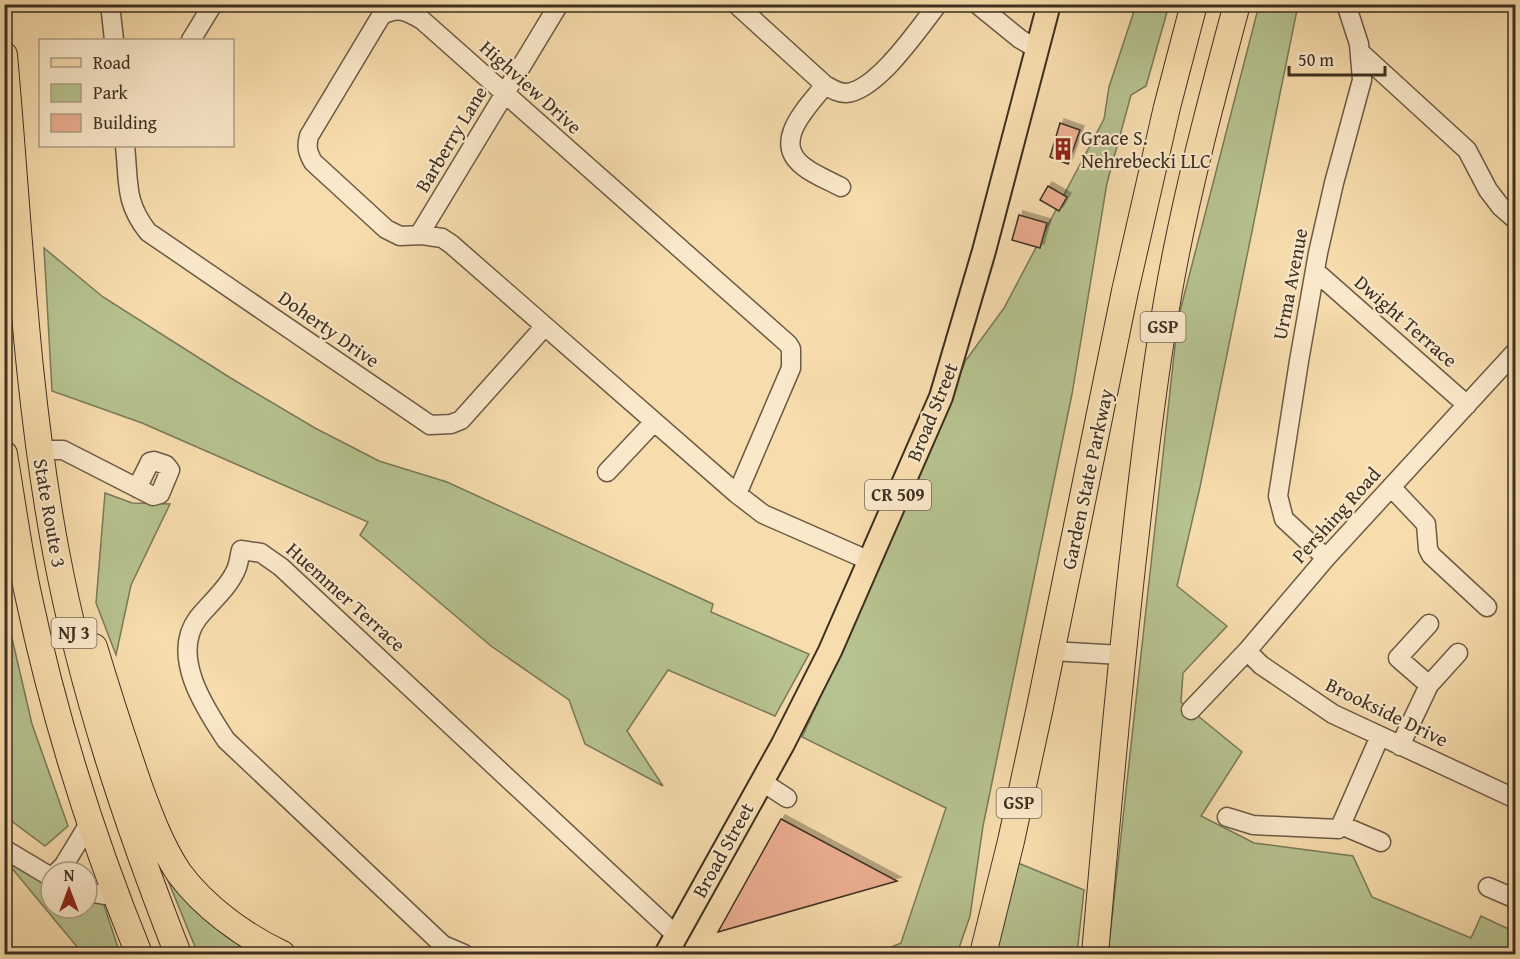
<svg xmlns="http://www.w3.org/2000/svg" width="1520" height="959" font-family="'Gentium Book Plus',serif">
<style>
.green{fill:#b6c28f;stroke:#7a7958;stroke-width:1.5}
.building{fill:#ecae91;stroke:#3d3021;stroke-width:1.5;filter:url(#shadow)}
.lines{fill:none;stroke-linecap:round;stroke-linejoin:round}
.minor-casing{stroke:#6c5b44;stroke-width:21}
.major-casing{stroke:#3d3021;stroke-width:26}
.highway-casing{stroke:#3d3021;stroke-width:28}
.minor{stroke:#fae8ca;stroke-width:18}
.major{stroke:#f7dcad;stroke-width:22}
.highway{stroke:#f7dcad;stroke-width:26}
.labels{text-anchor:middle;stroke-width:4.5;stroke-linejoin:round;paint-order:stroke}
.shield{fill:#fae8ca;stroke:#766754;stroke-width:1.5}
.shield-label{font-size:18px;font-weight:bold;fill:#3d3021}
.street-label{font-size:20px;fill:#3d3021;stroke:#fae8ca}
.poi-label{font-size:20px;fill:#3d3021;stroke:#fae8ca;text-anchor:start}
</style>
<defs>
<filter id="shadow"><feDropShadow dx="4" dy="-4" stdDeviation="0" flood-color="#0004"/></filter>
</defs>
<rect width="100%" height="100%" fill="#f7dcad"/>
<filter id="stains"><feTurbulence type="fractalNoise" baseFrequency=".00333" numOctaves="4"/><feColorMatrix values="0 0 0 0 .2 0 0 0 0 .09 0 0 0 0 .02 0 0 0 .5 -.17"/></filter>
<radialGradient id="worn" r=".72"><stop offset=".6" stop-color="#630" stop-opacity="0"/><stop offset="1" stop-color="#630" stop-opacity=".3"/></radialGradient>
<path class="green" d="M1136 5H1169L1146 86 1131 95 1107 183 1072 394 983 826 970 916 957 954H875L901 943 946 808 802 737 840 654 966 360 1004 308 1104 119 1109 87Z
M1259 5H1303H1298L1200 487 1177 586 1227 626 1183 673 1181 702 1242 752 1201 816 1254 843 1353 856 1372 897 1471 938 1481 916 1515 932V954H1108L1178 319Z
M44 248 103 297 229 377 315 428 379 461 447 482 713 604 711 612 809 654 775 716 668 670 627 731 663 786 585 744 569 700 491 646 360 535 368 522 142 423 52 391Z
M105 493 132 503 170 504 131 585 116 655 96 603Z
M4 604 32 724 68 826 45 846 5 816Z
M154 846 270 954H198Z
M4 854 51 878V908H87V896L104 905 120 954H83L5 860Z
M1018 863 1084 890 1077 954H992Z"/>
<path class="building" d="M1060 123 1080 130 1068 164 1050 157Z
M1048 186 1067 197 1059 211 1040 200Z
M1019 215 1047 223 1040 248 1012 240Z
M781 819 897 881 718 932Z"/>
<g class="lines">
<g class="minor-casing">
<path id="minor" d="M110 4 114 40
M736 4 825 85C832 89 838 93 846 93 877 91 919 28 938 4
M977 4 1020 39 1037 49
M191 40 213 4
M1361 53 1467 150 1488 190 1501 207 1516 220
M825 85C808 107 771 141 803 166 814 175 828 180 841 187
M125 146C129 181 124 202 148 232L430 425 451 424 461 420 545 326
M419 235 559 4
M1315 271 1467 405
M51 450H63L153 496 160 494 170 470 166 465 154 461 150 462 137 488
M607 472 654 422
M1391 487 1426 524 1428 549 1431 555 1487 607
M737 494 791 368V349L788 344 422 20C407 11 397 6 381 16L309 136C306 147 308 153 313 162L386 229 400 236 422 235 442 238 451 244 737 494 763 514 870 561
M1326 558 1284 519 1278 496 1299 361 1318 253 1334 183 1362 80 1359 44 1346 4
M1051 651 1122 655
M1247 651 1261 665 1333 714 1516 799
M1429 685 1458 653
M1191 710 1247 651 1326 558 1516 351
M1400 746 1429 685 1398 658 1429 624
M761 781 787 798
M1227 817 1253 825 1338 829 1341 825 1381 842
M1341 825 1380 736
M4 849 51 877
M57 872 64 865 90 822
M1488 887 1516 899
M87 892 116 897
M464 954 443 945 226 740C204 707 170 655 198 618 210 603 227 589 235 572 239 565 239 557 241 550L261 553 281 567 676 935"/>
</g>
<g class="major-casing">
<path id="major" d="M666 954 783 744 830 651 941 397 984 251 1049 4"/>
</g>
<g class="highway-casing">
<path id="highway" d="M4 55C19 221 25 388 56 552 82 690 127 824 178 954
M4 454C12 501 18 548 28 594 54 717 92 838 139 954
M94 647C108 694 123 740 139 786 150 816 161 846 179 873 204 907 244 936 282 954
M983 954 1011 841 1040 707 1125 291 1167 107 1194 4
M1095 954C1107 816 1119 678 1135 541 1144 459 1154 377 1168 296 1185 198 1211 101 1237 4"/>
</g>
<use href="#minor" class="minor"/>
<use href="#major" class="major"/>
<use href="#highway" class="highway"/>
</g>
<defs>
<g id="building-bare" transform="scale(1.8)"><path d="M-4-6H4V6H1V3H-1V6H-4ZM-2.5-4.3h1.7v1.8h-1.7ZM.8-4.3h1.7v1.8H.8ZM-2.5-1h1.7V.8h-1.7ZM.8-1h1.7V.8H.8Z" fill="#8f2418" stroke="#fae8ca" stroke-width="2.5" paint-order="stroke"/></g>
</defs>
<g fill-rule="evenodd">
<use href="#building-bare" x="1063" y="149"/>
</g>
<g class="labels">
<g class="shield">
<rect x="1140.5" y="312" width="45" height="30" rx="4.5"/>
<rect x="865" y="480" width="66" height="30" rx="4.5"/>
<rect x="51.5" y="618" width="45" height="30" rx="4.5"/>
<rect x="996.5" y="788" width="45" height="30" rx="4.5"/>
</g>
<g class="shield-label">
<text x="1163" y="333">GSP</text>
<text x="898" y="501">CR 509</text>
<text x="74" y="639">NJ 3</text>
<text x="1019" y="809">GSP</text>
</g>
<g class="street-label">
<text transform="translate(531 87) rotate(42)" y="7">Highview Drive</text>
<text transform="translate(451 139) rotate(-59)" y="7">Barberry Lane</text>
<text transform="translate(1290 284) rotate(-79)" y="7">Urma Avenue</text>
<text transform="translate(1406 321) rotate(41)" y="7">Dwight Terrace</text>
<text transform="translate(329 329) rotate(35)" y="7">Doherty Drive</text>
<text transform="translate(932 412) rotate(-68)" y="7">Broad Street</text>
<text transform="translate(1087 479) rotate(-78)" y="7">Garden State Parkway</text>
<text transform="translate(50 513) rotate(80)" y="7">State Route 3</text>
<text transform="translate(1336 515) rotate(-48)" y="7">Pershing Road</text>
<text transform="translate(346 597) rotate(42)" y="7">Huemmer Terrace</text>
<text transform="translate(1387 712) rotate(26)" y="7">Brookside Drive</text>
<text transform="translate(723 850) rotate(-61)" y="7">Broad Street</text>
</g>
<g class="poi-label">
<text x="1081" y="145">Grace S.<tspan x="1081" dy="23">Nehrebecki LLC</tspan></text>
</g>
</g>
<rect width="1520" height="959" fill="none" stroke="#f7dcad" stroke-width="24"/>
<rect x="6" y="6" width="1508" height="947" fill="none" stroke="#3d3021" stroke-width="3"/>
<rect x="12" y="12" width="1496" height="935" fill="none" stroke="#3d3021" stroke-width="1.5"/>
<rect x="39" y="39" width="195" height="108" fill="#fae8ca" stroke="#ae9e86" stroke-width="1.5"/>
<rect x="51" y="58" width="30" height="9" fill="#f7dcad" stroke="#ae9e86" stroke-width="1.5"/>
<text x="93" y="69" font-size="18" fill="#3d3021">Road</text>
<rect x="51" y="84" width="30" height="18" fill="#b6c28f" stroke="#ae9e86" stroke-width="1.5"/>
<text x="93" y="99" font-size="18" fill="#3d3021">Park</text>
<rect x="51" y="114" width="30" height="18" fill="#ecae91" stroke="#ae9e86" stroke-width="1.5"/>
<text x="93" y="129" font-size="18" fill="#3d3021">Building</text>
<g transform="translate(69 890)"><circle r="28" fill="#fae8ca" stroke="#ae9e86" stroke-width="1.5"/>
<path d="M0-4.5L10 22L0 15L-10 22Z" fill="#8f2418"/>
<text y="-9" font-size="16" font-weight="bold" text-anchor="middle" fill="#3d3021">N</text>
</g>
<path d="M1289 66v9h96v-9" fill="none" stroke="#3d3021" stroke-width="3"/>
<text x="1298" y="66" font-size="18" fill="#3d3021" stroke="#fae8ca" stroke-width="4.5" paint-order="stroke">50 m</text>
<rect width="100%" height="100%" filter="url(#stains)"/>
<rect width="100%" height="100%" fill="url(#worn)"/>
</svg>
